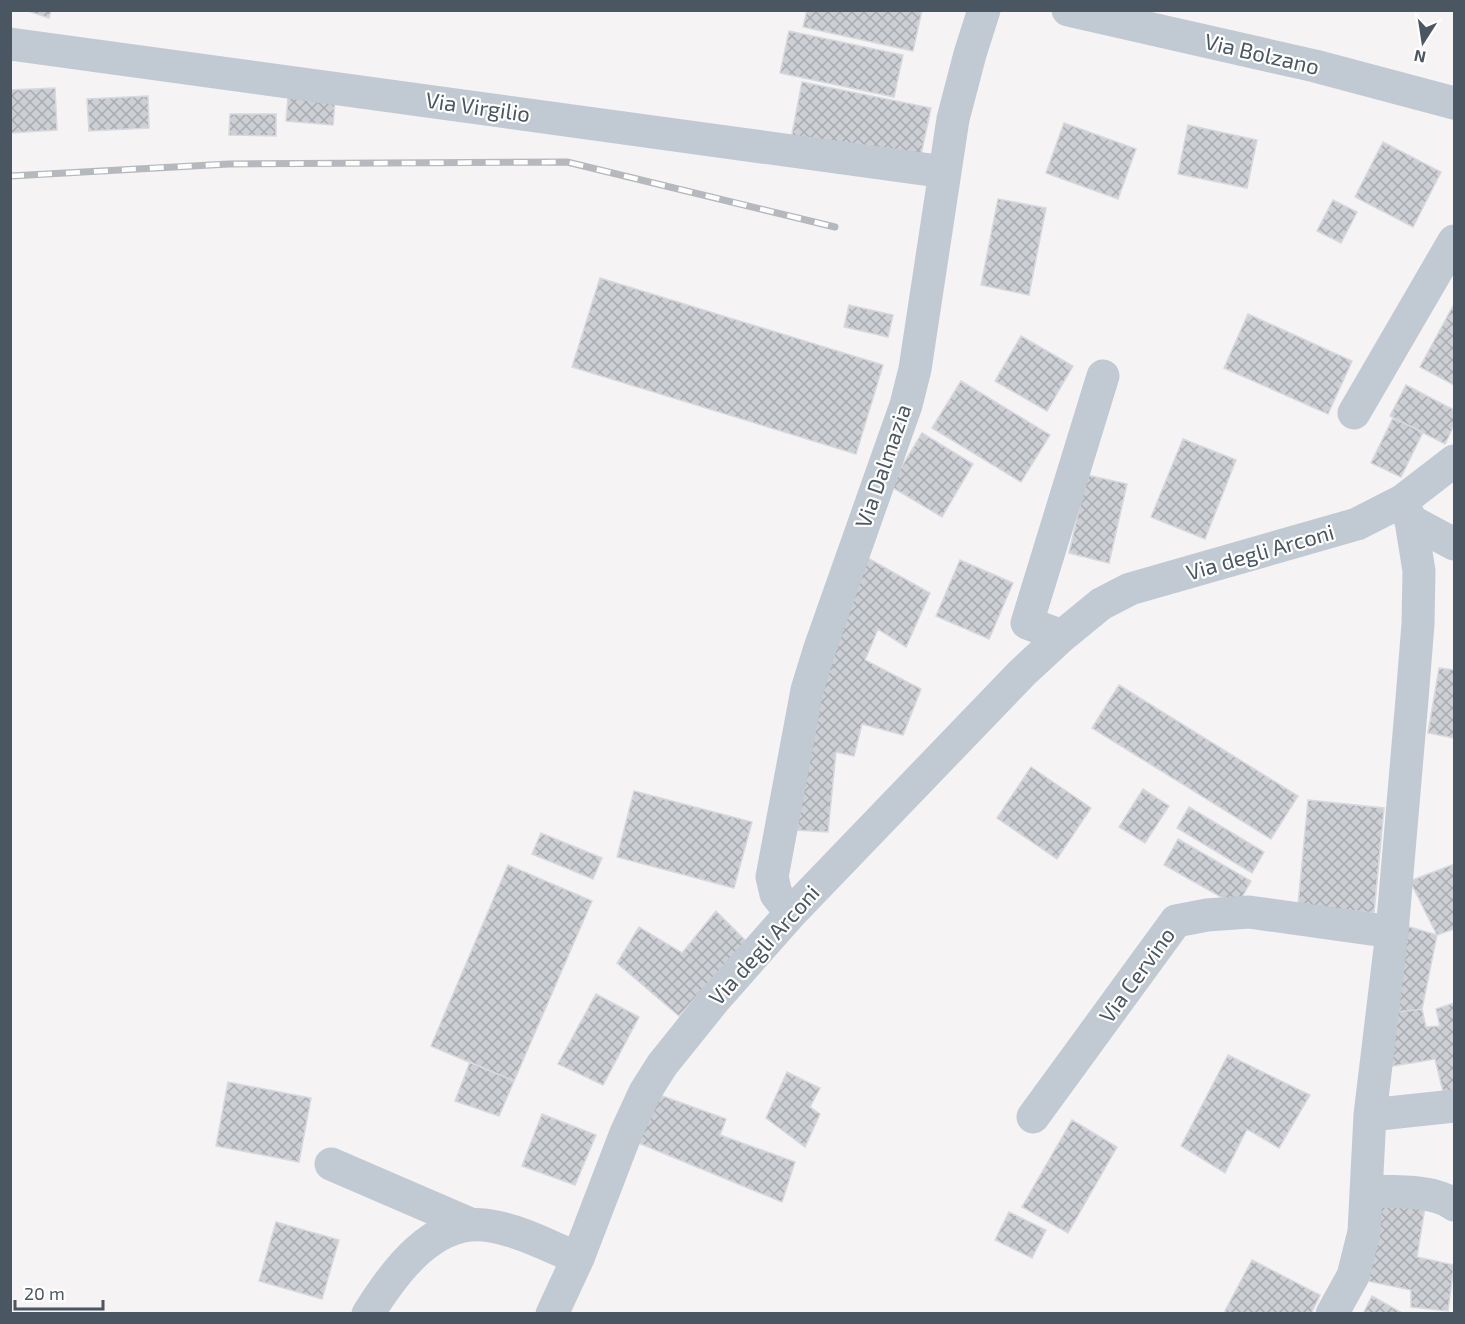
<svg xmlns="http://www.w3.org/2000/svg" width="1465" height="1324" font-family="'Exo 2',sans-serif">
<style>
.building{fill:url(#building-cross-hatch);stroke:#d7d9de;stroke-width:1.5}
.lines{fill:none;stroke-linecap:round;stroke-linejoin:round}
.minor{stroke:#c1cad2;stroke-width:33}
.rail-casing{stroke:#b5b8bd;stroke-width:7}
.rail{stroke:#fff;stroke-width:4.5;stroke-dasharray:14;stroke-linecap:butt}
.labels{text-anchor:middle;stroke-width:4.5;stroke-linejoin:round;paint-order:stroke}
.street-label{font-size:22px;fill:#4a5661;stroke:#fff}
</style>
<defs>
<pattern id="building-cross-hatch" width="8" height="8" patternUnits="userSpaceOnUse" patternTransform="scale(1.5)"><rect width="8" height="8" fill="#cdcfd5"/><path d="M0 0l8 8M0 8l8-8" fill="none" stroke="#a8abb0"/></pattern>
</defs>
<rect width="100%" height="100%" fill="#f5f3f3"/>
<path class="building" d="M25 10H51L49 18Z
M807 10H922L913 51 803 27Z
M789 31 903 55 894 97 780 73Z
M802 82 931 108 919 164 791 139Z
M55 88 57 130 10 133V90Z
M148 96 149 128 89 131 87 99Z
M288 97 335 101 333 125 286 121Z
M230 114H276V136L229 135Z
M1064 123 1136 149 1118 199 1046 173Z
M1188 125 1257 140 1247 188 1178 174Z
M1383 142 1441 172 1413 227 1355 197Z
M998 199 1046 208 1029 295 981 285Z
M1333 200 1357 212 1341 243 1317 231Z
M600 278 883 365 856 454 572 367Z
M1454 304V385L1420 367Z
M849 305 893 315 888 337 844 327Z
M1248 314 1352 361 1328 414 1224 368Z
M1021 336 1073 366 1047 411 995 381Z
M961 381 1050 435 1021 482 932 428Z
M1406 385 1454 410V425L1445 444 1390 416Z
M1393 418 1423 432 1401 477 1371 463Z
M922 433 973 464 942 517 890 486Z
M1183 439 1236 460 1205 539 1151 517Z
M1087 475 1127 484 1109 563 1069 553Z
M866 557 930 593 906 647 878 629 865 660 921 689 903 735 862 724 854 756 836 752 828 832 794 830 818 691Z
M960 560 1013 583 989 639 936 616Z
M1439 668 1454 670V738L1428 733Z
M1119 685 1298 796 1271 839 1092 728Z
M1031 767 1091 808 1057 859 997 818Z
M1143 789 1169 806 1145 843 1119 827Z
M634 791 752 822 734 888 617 857Z
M1308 800 1384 808 1374 913 1298 905Z
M1189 807 1264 852 1252 873 1177 828Z
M541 833 602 858 593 879 532 854Z
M1178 839 1251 881 1237 906 1164 865Z
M1454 864V929L1437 935 1410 881Z
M508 865 592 901 514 1081 431 1046Z
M716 911 746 941 679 1016 617 963 639 927 682 953Z
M1403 925 1437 935 1422 1009 1389 1013Z
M596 994 639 1017 603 1085 558 1064Z
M1454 1003V1098L1445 1100 1435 1059 1387 1067 1389 1013 1422 1009 1426 1027 1440 1026 1436 1009Z
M1228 1055 1310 1095 1279 1148 1247 1129 1225 1173 1181 1146Z
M470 1062 514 1081 499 1116 455 1101Z
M787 1072 820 1088 810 1107 820 1114 805 1147 766 1118Z
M228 1082 311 1098 299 1162 216 1146Z
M657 1094 726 1119 720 1135 795 1162 782 1202 636 1142Z
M542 1114 596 1135 575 1185 522 1166Z
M1072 1120 1117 1147 1068 1233 1022 1207Z
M1377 1197 1425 1207 1417 1257 1454 1265 1448 1311 1411 1307V1290L1367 1281Z
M1009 1212 1046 1230 1032 1258 995 1240Z
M276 1222 339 1240 322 1299 259 1281Z
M1252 1260 1320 1295 1311 1314H1229L1225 1311Z
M1372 1296 1404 1314H1363Z"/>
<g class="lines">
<path class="minor" d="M1068 10 1315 66 1454 103
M10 44 945 172
M1354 413 1454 241
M1411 521 1454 544
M1062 636 1027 623 1103 376
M791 913 776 894 772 877 807 690 820 648 906 405 915 369 953 119 970 54 984 10
M1370 1115 1454 1106
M1033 1117 1176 921 1207 915 1249 912 1392 932
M331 1164 470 1224
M1366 1191C1391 1192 1435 1189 1454 1205
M368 1314C394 1272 435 1215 491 1226 521 1231 550 1247 578 1258
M552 1314 578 1258 626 1133 645 1092 662 1065 715 999 791 913 1022 673 1062 636 1101 604 1130 589 1357 524 1402 501 1454 461
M1332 1314 1353 1276 1364 1232 1370 1115 1392 932 1412 699 1418 624 1419 571 1411 521 1402 501"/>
<g class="rail-casing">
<path id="rail" d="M10 176 229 164 567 162 835 227"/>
</g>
<use href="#rail" class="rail"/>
</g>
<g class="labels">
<g class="street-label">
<text transform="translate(1262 54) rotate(13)" y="8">Via Bolzano</text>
<text transform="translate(478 107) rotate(8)" y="8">Via Virgilio</text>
<text transform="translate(883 466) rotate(-71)" y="8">Via Dalmazia</text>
<text transform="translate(1260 552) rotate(-16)" y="8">Via degli Arconi</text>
<text transform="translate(764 945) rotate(-48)" y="8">Via degli Arconi</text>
<text transform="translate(1137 975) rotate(-54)" y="8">Via Cervino</text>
</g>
</g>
<rect width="1465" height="1324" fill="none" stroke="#4a5661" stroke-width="24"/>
<g transform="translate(1423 42) rotate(192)" stroke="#ffffff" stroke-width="4.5" paint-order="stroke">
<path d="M0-4.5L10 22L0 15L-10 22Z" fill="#4a5661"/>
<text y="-9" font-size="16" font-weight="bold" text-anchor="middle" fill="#4a5661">N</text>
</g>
<path d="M15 1300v9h88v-9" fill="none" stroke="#4a5661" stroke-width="3"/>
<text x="24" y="1300" font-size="18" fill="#4a5661" stroke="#ffffff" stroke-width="4.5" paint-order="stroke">20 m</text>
</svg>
